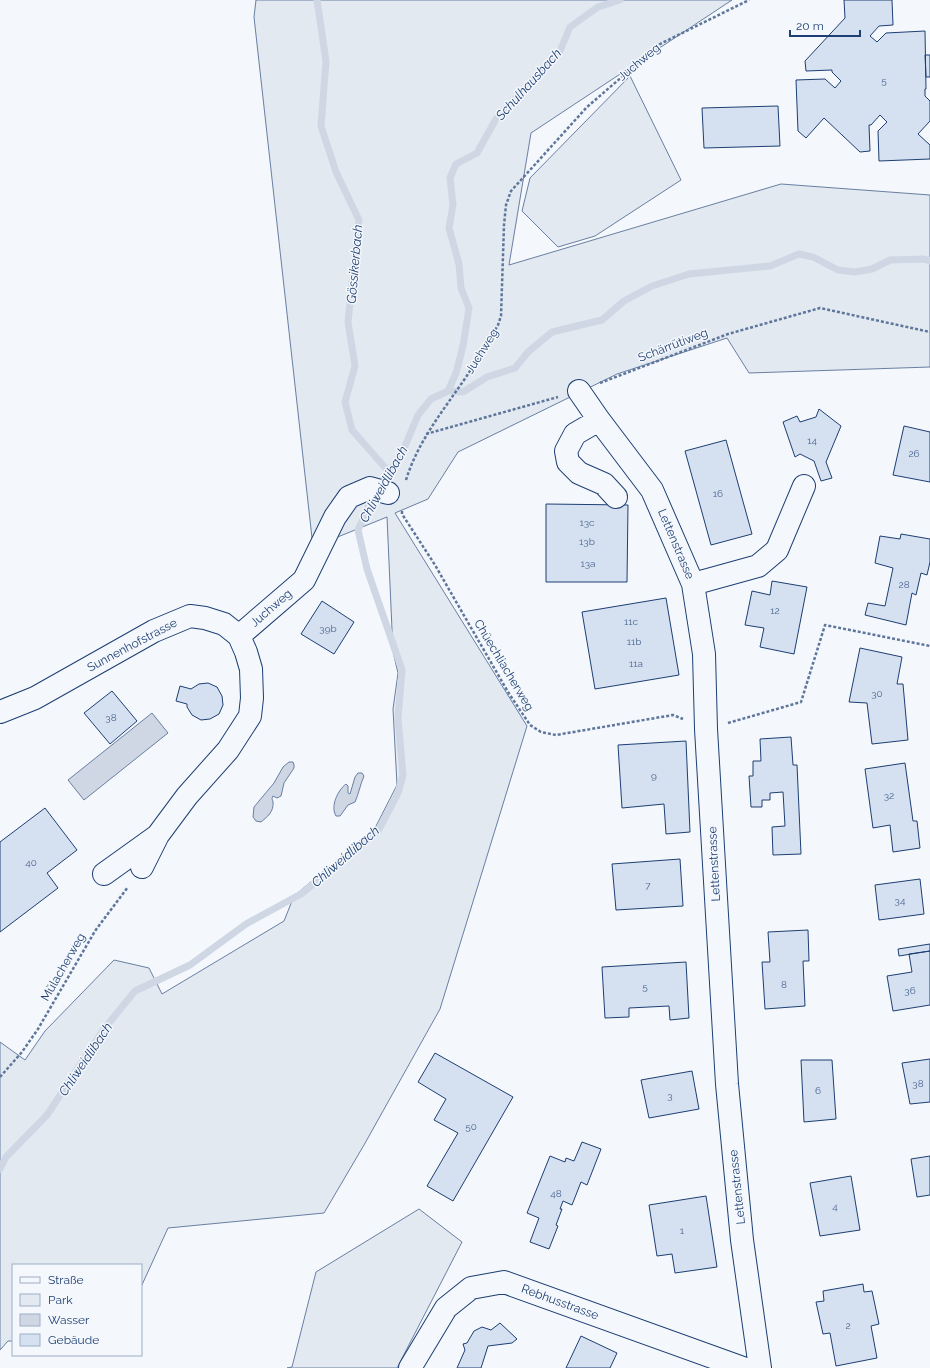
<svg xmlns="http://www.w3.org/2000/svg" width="930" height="1368" font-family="Raleway,sans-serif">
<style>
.green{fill:#e3e9f0;stroke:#687fa3}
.water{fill:#cfd7e4;stroke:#687fa3}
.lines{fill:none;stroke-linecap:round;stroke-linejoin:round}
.stream{stroke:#cfd7e4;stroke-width:7}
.building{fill:#d5e0f0;stroke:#1d3f73}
.minor-casing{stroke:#1d3f73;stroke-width:24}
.path{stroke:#5e769c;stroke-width:2.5;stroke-dasharray:3 2;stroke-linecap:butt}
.minor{stroke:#f4f7fb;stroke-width:22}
.labels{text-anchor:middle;stroke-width:3;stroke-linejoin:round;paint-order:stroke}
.number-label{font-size:10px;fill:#4b6792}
.street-label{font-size:12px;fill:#1d3f73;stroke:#f4f7fb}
.water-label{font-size:13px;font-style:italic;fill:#1d3f73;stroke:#f4f7fb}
</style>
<rect width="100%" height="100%" fill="#f4f7fb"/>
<path class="green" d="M256 0H732L531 133 509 265 781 184 930 195V367L749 373 727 338 617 374 458 452 428 499 395 513 527 726 440 1009 364 1145 324 1213 168 1228 141 1287V1265H13V1341H8L0 1350V1042L25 1060 45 1031 114 960 149 968 162 994 284 921 294 896 375 828 397 785 393 709 398 673 393 652 387 517 313 547 254 17Z
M630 76 681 180 595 236 558 247 522 211 530 178Z
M419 1209 462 1242 397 1368H287L292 1367 316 1272Z"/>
<path class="water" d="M152 713 168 733 84 800 68 780Z
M289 762H293L294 765V768L284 783 281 796 277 798 273 796C271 802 272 796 273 802 274 812 267 817 261 822L256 821 253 817 254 807 274 783 283 767Z
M358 773H362L364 776C360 785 359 793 355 802L348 805 340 816H336C330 806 338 790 346 784L348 786V793L350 794 355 777Z"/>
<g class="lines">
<path class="stream" d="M317 0 326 61 321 126 336 172 359 220 348 322 355 366 345 402 352 430 389 472
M448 391 456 373 463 346 469 308 461 288 459 264 449 228 453 205 450 178 456 164 477 153 496 119 560 51 570 27 598 7 620 0
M0 1169 6 1157 47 1115 104 1029 135 991 190 965 246 924 301 894 378 831 398 793 403 775 398 718 402 670 367 569 358 530 374 495 403 451 418 415 431 399 448 391 463 392 487 377 515 368 528 352 552 332 602 320 624 301 652 286 689 274 770 266 799 254 813 257 838 270 855 272 872 269 890 260 924 259 930 261"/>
</g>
<path class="building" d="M844 0H892L893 25 879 26 870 36 877 42 886 33 925 31 926 89H925V96L930 101V121L918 134 930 145V159L879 161 878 131 887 122 880 115 871 125H869L870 151 860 152 824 118 806 138 798 131 796 80 825 79 835 88 841 81 832 72V70L806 71 805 61 845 18Z
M925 55H930V77H926Z
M778 106 780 146 704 148 702 108Z
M819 409 841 426 826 462 832 478 821 481 814 461 800 454 795 457 783 422 797 416 800 422 816 417Z
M904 426 930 432V482L893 475Z
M726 440 752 534 711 545 685 451Z
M546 504 628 505 627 582H546Z
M901 534 930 539V562L927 575 921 573 916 595 912 593 906 625 865 615 868 603 885 606 893 568 875 563 880 536 900 539Z
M772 581 807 587 794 654 760 647 764 628 745 625 752 591 770 595Z
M666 598 679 675 595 689 582 612Z
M322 601 354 622 334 654 301 634Z
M860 648 902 657 897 684H903L908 740 872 744 867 703 849 702Z
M208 683 217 687 222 696 223 705 219 714 210 719 201 720 192 715 187 707V704L176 701 180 686 191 689 199 684Z
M112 691 137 721 110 744 84 713Z
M791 737 793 765H797L801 854 773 855 772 827 785 826 783 792 770 793V800H762V807H751L749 776H753V761H761L760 739Z
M686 741 690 832 666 834 664 804 622 808 618 745Z
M905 763 913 821H917L920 848 893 852 890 825 873 828 865 769Z
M45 808 77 850 47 873 58 888 0 932V842Z
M680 859 683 906 616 910 612 864Z
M920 879 924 914 879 920 875 885Z
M808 930 809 961H803L805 1006 765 1009 762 962H770L768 932Z
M930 944V951L899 956 898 949Z
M930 951V1005L893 1011 887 976 912 972 909 954Z
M686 962 689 1018 670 1020 669 1006 629 1008V1017L605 1018 602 967Z
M435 1053 513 1097 453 1201 427 1186 458 1133 434 1120 446 1099 418 1082Z
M930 1059V1102L910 1104 902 1063Z
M801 1060H832L836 1119 804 1122Z
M692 1071 699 1109 649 1118 641 1080Z
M582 1142 601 1149 587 1185 581 1182 572 1205 563 1201 560 1209H562L556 1225 558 1226 549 1249 530 1242 539 1218 527 1213 550 1156 565 1162 566 1158 574 1161Z
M930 1156V1195L917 1197 911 1159Z
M851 1176 860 1230 820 1236 810 1183Z
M706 1196 717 1267 675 1273 672 1254 657 1256 649 1205Z
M863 1284 864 1292 872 1291 879 1324 871 1326 877 1358 836 1366 830 1333 823 1334 816 1302 824 1301 823 1291Z
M500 1323 517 1339 512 1343 488 1346 481 1368H457L465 1350 463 1344 467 1343 474 1331 482 1327 491 1330Z
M581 1336 617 1353 610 1368H566Z"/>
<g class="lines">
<g class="minor-casing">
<path id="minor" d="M579 391 599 420 652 490 693 584 704 654 706 729 727 1084 742 1240 760 1368
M599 420 575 434 566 451 568 462 579 473 604 484 616 497
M693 584 758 566 777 550 804 486
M239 636 304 580 335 517 349 497 370 488 388 493
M0 712 35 698 154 631 190 616 205 618 224 624 239 636 246 652 251 669 252 698 250 716 228 750 187 796 158 835 142 867
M104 874 157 836
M410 1368 446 1308 471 1288 504 1282 743 1368"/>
</g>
<path class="path" d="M600 383 728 334 820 308 930 332
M426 434 558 397
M406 480C418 441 443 411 466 377 477 361 488 343 498 325L501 316 504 225 506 205 511 191 587 107 660 44 749 0
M402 511V514L435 565 508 692 530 725 541 732 556 735 673 715 683 719
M728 723 801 702 825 625 930 646
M0 1077 22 1052 38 1029 95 931 128 887"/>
<use href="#minor" class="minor"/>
</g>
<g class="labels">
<g class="number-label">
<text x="884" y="84">5</text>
<text x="812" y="444">14</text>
<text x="914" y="457">26</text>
<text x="718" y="497">16</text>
<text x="587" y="526">13c</text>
<text x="587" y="545">13b</text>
<text x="588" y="567">13a</text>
<text x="904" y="588">28</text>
<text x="775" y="614">12</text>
<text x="631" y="625">11c</text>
<text x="328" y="632">39b</text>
<text x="634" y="645">11b</text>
<text x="636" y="667">11a</text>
<text x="877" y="697">30</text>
<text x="111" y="721">38</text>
<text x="654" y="779">9</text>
<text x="889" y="799">32</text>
<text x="31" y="866">40</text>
<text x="648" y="889">7</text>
<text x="900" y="904">34</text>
<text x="784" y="988">8</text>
<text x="645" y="990">5</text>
<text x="910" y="994">36</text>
<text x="918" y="1087">38</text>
<text x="818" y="1094">6</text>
<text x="670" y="1099">3</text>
<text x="471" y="1130">50</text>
<text x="556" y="1197">48</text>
<text x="835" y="1210">4</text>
<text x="682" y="1234">1</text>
<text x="848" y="1329">2</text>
</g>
<g class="street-label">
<text transform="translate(639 62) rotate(-40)" y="4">Juchweg</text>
<text transform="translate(673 345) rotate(-21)" y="4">Schärrütiweg</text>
<text transform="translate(482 351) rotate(-58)" y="4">Juchweg</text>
<text transform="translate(676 544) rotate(67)" y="4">Lettenstrasse</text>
<text transform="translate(271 608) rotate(-41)" y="4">Juchweg</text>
<text transform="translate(132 645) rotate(-28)" y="4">Sunnenhofstrasse</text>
<text transform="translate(504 665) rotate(59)" y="4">Chüechliacherweg</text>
<text transform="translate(714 864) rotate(-93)" y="4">Lettenstrasse</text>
<text transform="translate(63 967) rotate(-60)" y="4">Mülacherweg</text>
<text transform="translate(737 1187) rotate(-96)" y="4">Lettenstrasse</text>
<text transform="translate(560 1302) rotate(20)" y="4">Rebhusstrasse</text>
</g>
<g class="water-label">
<text transform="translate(528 84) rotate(-48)" y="5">Schulhausbach</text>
<text transform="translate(354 264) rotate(-85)" y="5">Gössikerbach</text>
<text transform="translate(383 484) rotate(-61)" y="5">Chliweidlibach</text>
<text transform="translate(345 856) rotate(-41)" y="5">Chliweidlibach</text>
<text transform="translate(85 1059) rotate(-56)" y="5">Chliweidlibach</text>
</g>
</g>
<rect x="12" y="1264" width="130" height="92" fill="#f4f7fb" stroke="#9eadc5"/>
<rect x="20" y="1277" width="20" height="6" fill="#f4f7fb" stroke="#9eadc5"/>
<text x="48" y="1284" font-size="12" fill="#1d3f73">Straße</text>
<rect x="20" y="1294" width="20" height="12" fill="#e3e9f0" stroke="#9eadc5"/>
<text x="48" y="1304" font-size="12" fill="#1d3f73">Park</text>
<rect x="20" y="1314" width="20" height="12" fill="#cfd7e4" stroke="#9eadc5"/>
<text x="48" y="1324" font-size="12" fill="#1d3f73">Wasser</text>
<rect x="20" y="1334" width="20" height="12" fill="#d5e0f0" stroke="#9eadc5"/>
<text x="48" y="1344" font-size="12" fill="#1d3f73">Gebäude</text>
<path d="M790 30v6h70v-6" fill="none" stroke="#1d3f73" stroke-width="2"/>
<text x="796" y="30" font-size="12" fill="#1d3f73" stroke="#f4f7fb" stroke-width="3" paint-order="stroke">20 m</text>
</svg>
